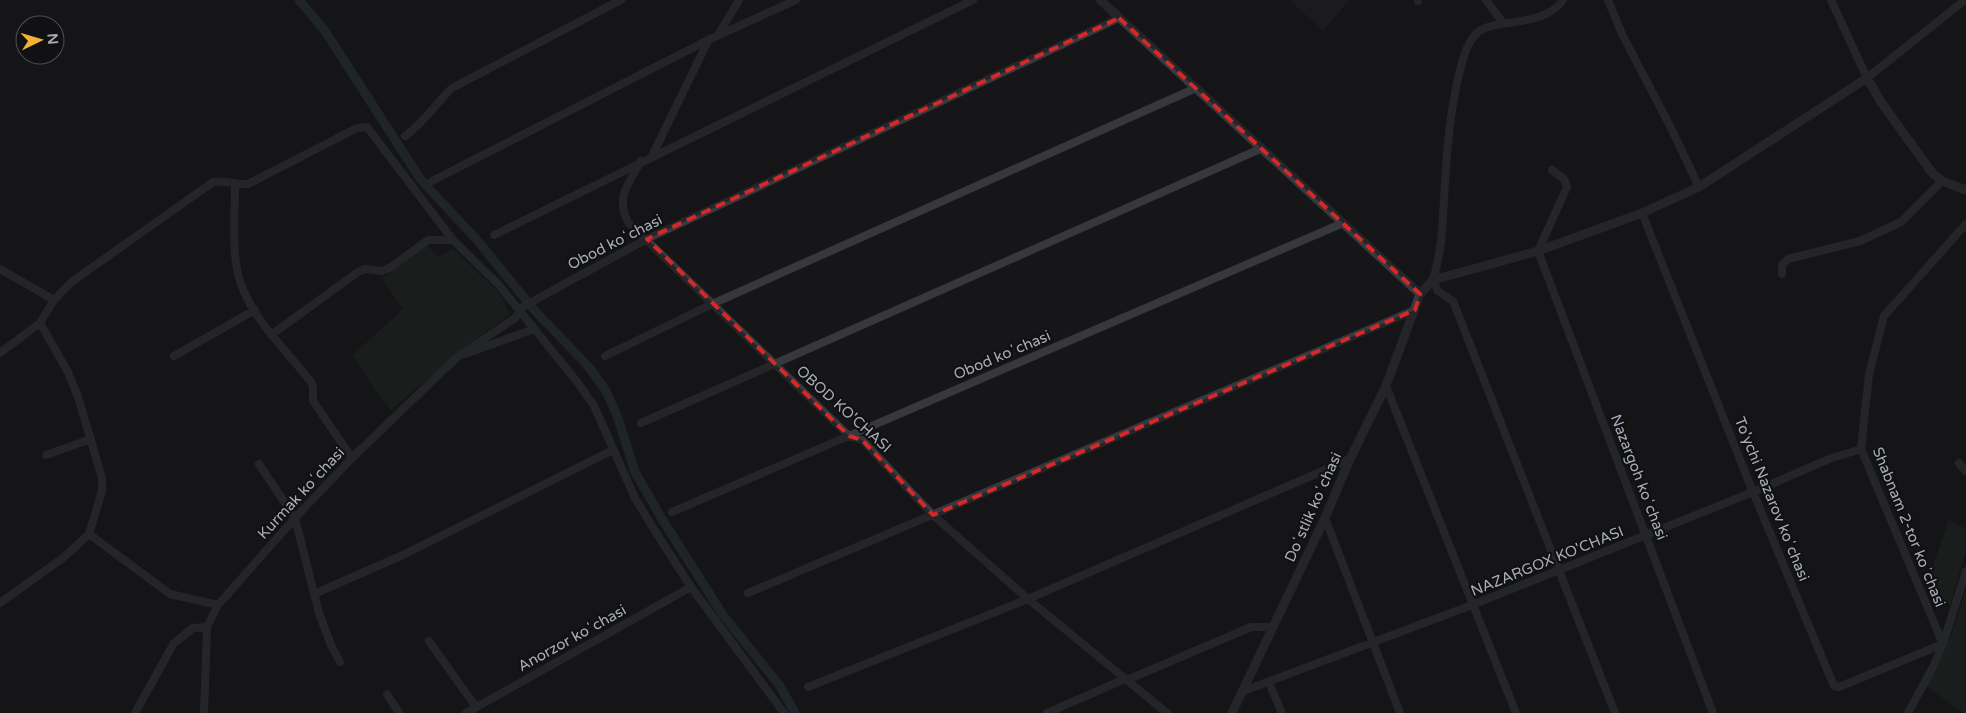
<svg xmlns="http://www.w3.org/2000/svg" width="1966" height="713" font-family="'Varela Round',sans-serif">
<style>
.built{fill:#222225}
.green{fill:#1e261f}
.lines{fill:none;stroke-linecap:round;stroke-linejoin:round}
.canal{stroke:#2c353c;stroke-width:9}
.minor{stroke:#37383d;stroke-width:8}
.tertiary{stroke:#37383d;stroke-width:9}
.marked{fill:none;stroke:#d62828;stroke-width:4;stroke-dasharray:10 6;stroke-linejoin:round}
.labels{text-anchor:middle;stroke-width:4.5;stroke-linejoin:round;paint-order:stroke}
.street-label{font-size:15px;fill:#a8adb8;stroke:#111113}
</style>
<rect width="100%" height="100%" fill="#161618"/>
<path class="built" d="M1289 0H1350L1323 30Z"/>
<path class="green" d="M425 244 439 257 453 248 499 293 510 314 458 353 391 410 379 396 353 355 403 309 382 279Z
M1949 520 1966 529V551L1950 605 1927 583Z
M1966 590V713H1963L1927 687 1950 638Z"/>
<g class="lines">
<path class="canal" d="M299 0 325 31 421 180 477 240 536 312 588 366 606 391 618 418 635 472 662 519 723 615 780 686 795 713"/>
<path class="minor" d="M1486 0 1503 23
M1563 0C1541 31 1490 15 1474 36 1464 49 1461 67 1457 83 1450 115 1447 149 1445 181 1443 215 1443 248 1433 280L1438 291 1453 301 1615 713
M1608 0 1622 34 1671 128 1699 187
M1831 0 1867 78 1965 0
M1418 1V0
M718 35 739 0
M405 136C424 123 436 103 452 88L621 0
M652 156 708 41
M641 161C629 183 615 197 628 222L849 436 862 440 933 515 1028 599 1167 713
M1552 170 1564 179 1567 187 1538 251 1713 713
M432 181 708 40 796 0
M235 185C235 210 232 249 238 274 248 316 285 348 311 382L313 386V401L352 458
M1642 213 1753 492 1834 686 1839 687 1943 644 1966 571
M494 235 973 0
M0 269 54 300
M1782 274V265L1788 259 1860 241 1901 222 1942 181
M271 335 358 272 365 269 382 271 391 267 428 240H453
M0 353 40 323 54 300 73 281 213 182C225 180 235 185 248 184L357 128 367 127 453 240 498 284 578 383 594 406 635 498 655 531 691 587 784 713
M465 354 534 329
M174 356 255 310
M605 356 712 304 1196 88
M1386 386 1516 713
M641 423 1260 149
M46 455 91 439
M1959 463 1966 471
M259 464 295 518 319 613 331 645 340 662
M672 512 1343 223
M1325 518 1400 713
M89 534 170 594 218 605
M748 593 1415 310
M314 594 403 555 613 450
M0 603 63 558 89 534 102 491V478L78 397 68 372 40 323
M429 641 476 707
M1127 680 1251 627H1272
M1269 683 1282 713
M808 687 1028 599 1350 459
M1241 692 1472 605 1753 492 1829 459 1861 449
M387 694 399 713
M135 713 174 643 193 628 207 627 218 605 295 518 352 458 456 358 515 318 524 306 647 239 1119 18
M204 713 207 627
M466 713 691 587
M1047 713 1125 679
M1908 713 1933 667 1943 644 1861 449 1869 374 1884 316 1966 224"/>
<path class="tertiary" d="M1100 0 1420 294 1386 386 1350 459 1325 518 1232 713
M1420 294 1433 280 1538 251 1642 213 1699 187 1867 78 1881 102 1933 174 1942 181 1966 190"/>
</g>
<path d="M0 0H1966V713H0ZM1119 18 1420 294 1415 310 933 515 862 440 849 436 647 239Z" fill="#161618" fill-opacity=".55" fill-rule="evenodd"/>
<path class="marked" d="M1119 18 1420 294 1415 310 933 515 862 440 849 436 647 239Z"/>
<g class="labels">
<g class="street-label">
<text transform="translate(615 242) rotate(-27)" y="5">Obod koʻchasi</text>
<text transform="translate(1002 355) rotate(-23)" y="5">Obod koʻchasi</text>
<text transform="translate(844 409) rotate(42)" y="5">OBOD KO'CHASI</text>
<text transform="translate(1639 477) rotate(69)" y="5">Nazargoh koʻchasi</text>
<text transform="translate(301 493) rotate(-47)" y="5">Kurmak koʻchasi</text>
<text transform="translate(1772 499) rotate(68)" y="5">To'ychi Nazarov koʻchasi</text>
<text transform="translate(1313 507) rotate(-66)" y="5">Doʻstlik koʻchasi</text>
<text transform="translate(1909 527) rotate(68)" y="5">Shabnam 2-tor koʼchasi</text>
<text transform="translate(1547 561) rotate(-22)" y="5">NAZARGOX KO'CHASI</text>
<text transform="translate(572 638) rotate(-29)" y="5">Anorzor koʻchasi</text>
</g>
</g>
<g transform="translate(40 40) rotate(85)"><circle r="24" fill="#111113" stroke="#4d4f55"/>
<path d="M0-4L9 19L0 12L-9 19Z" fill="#f2b134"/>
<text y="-8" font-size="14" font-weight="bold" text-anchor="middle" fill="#a8adb8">N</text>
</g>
</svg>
